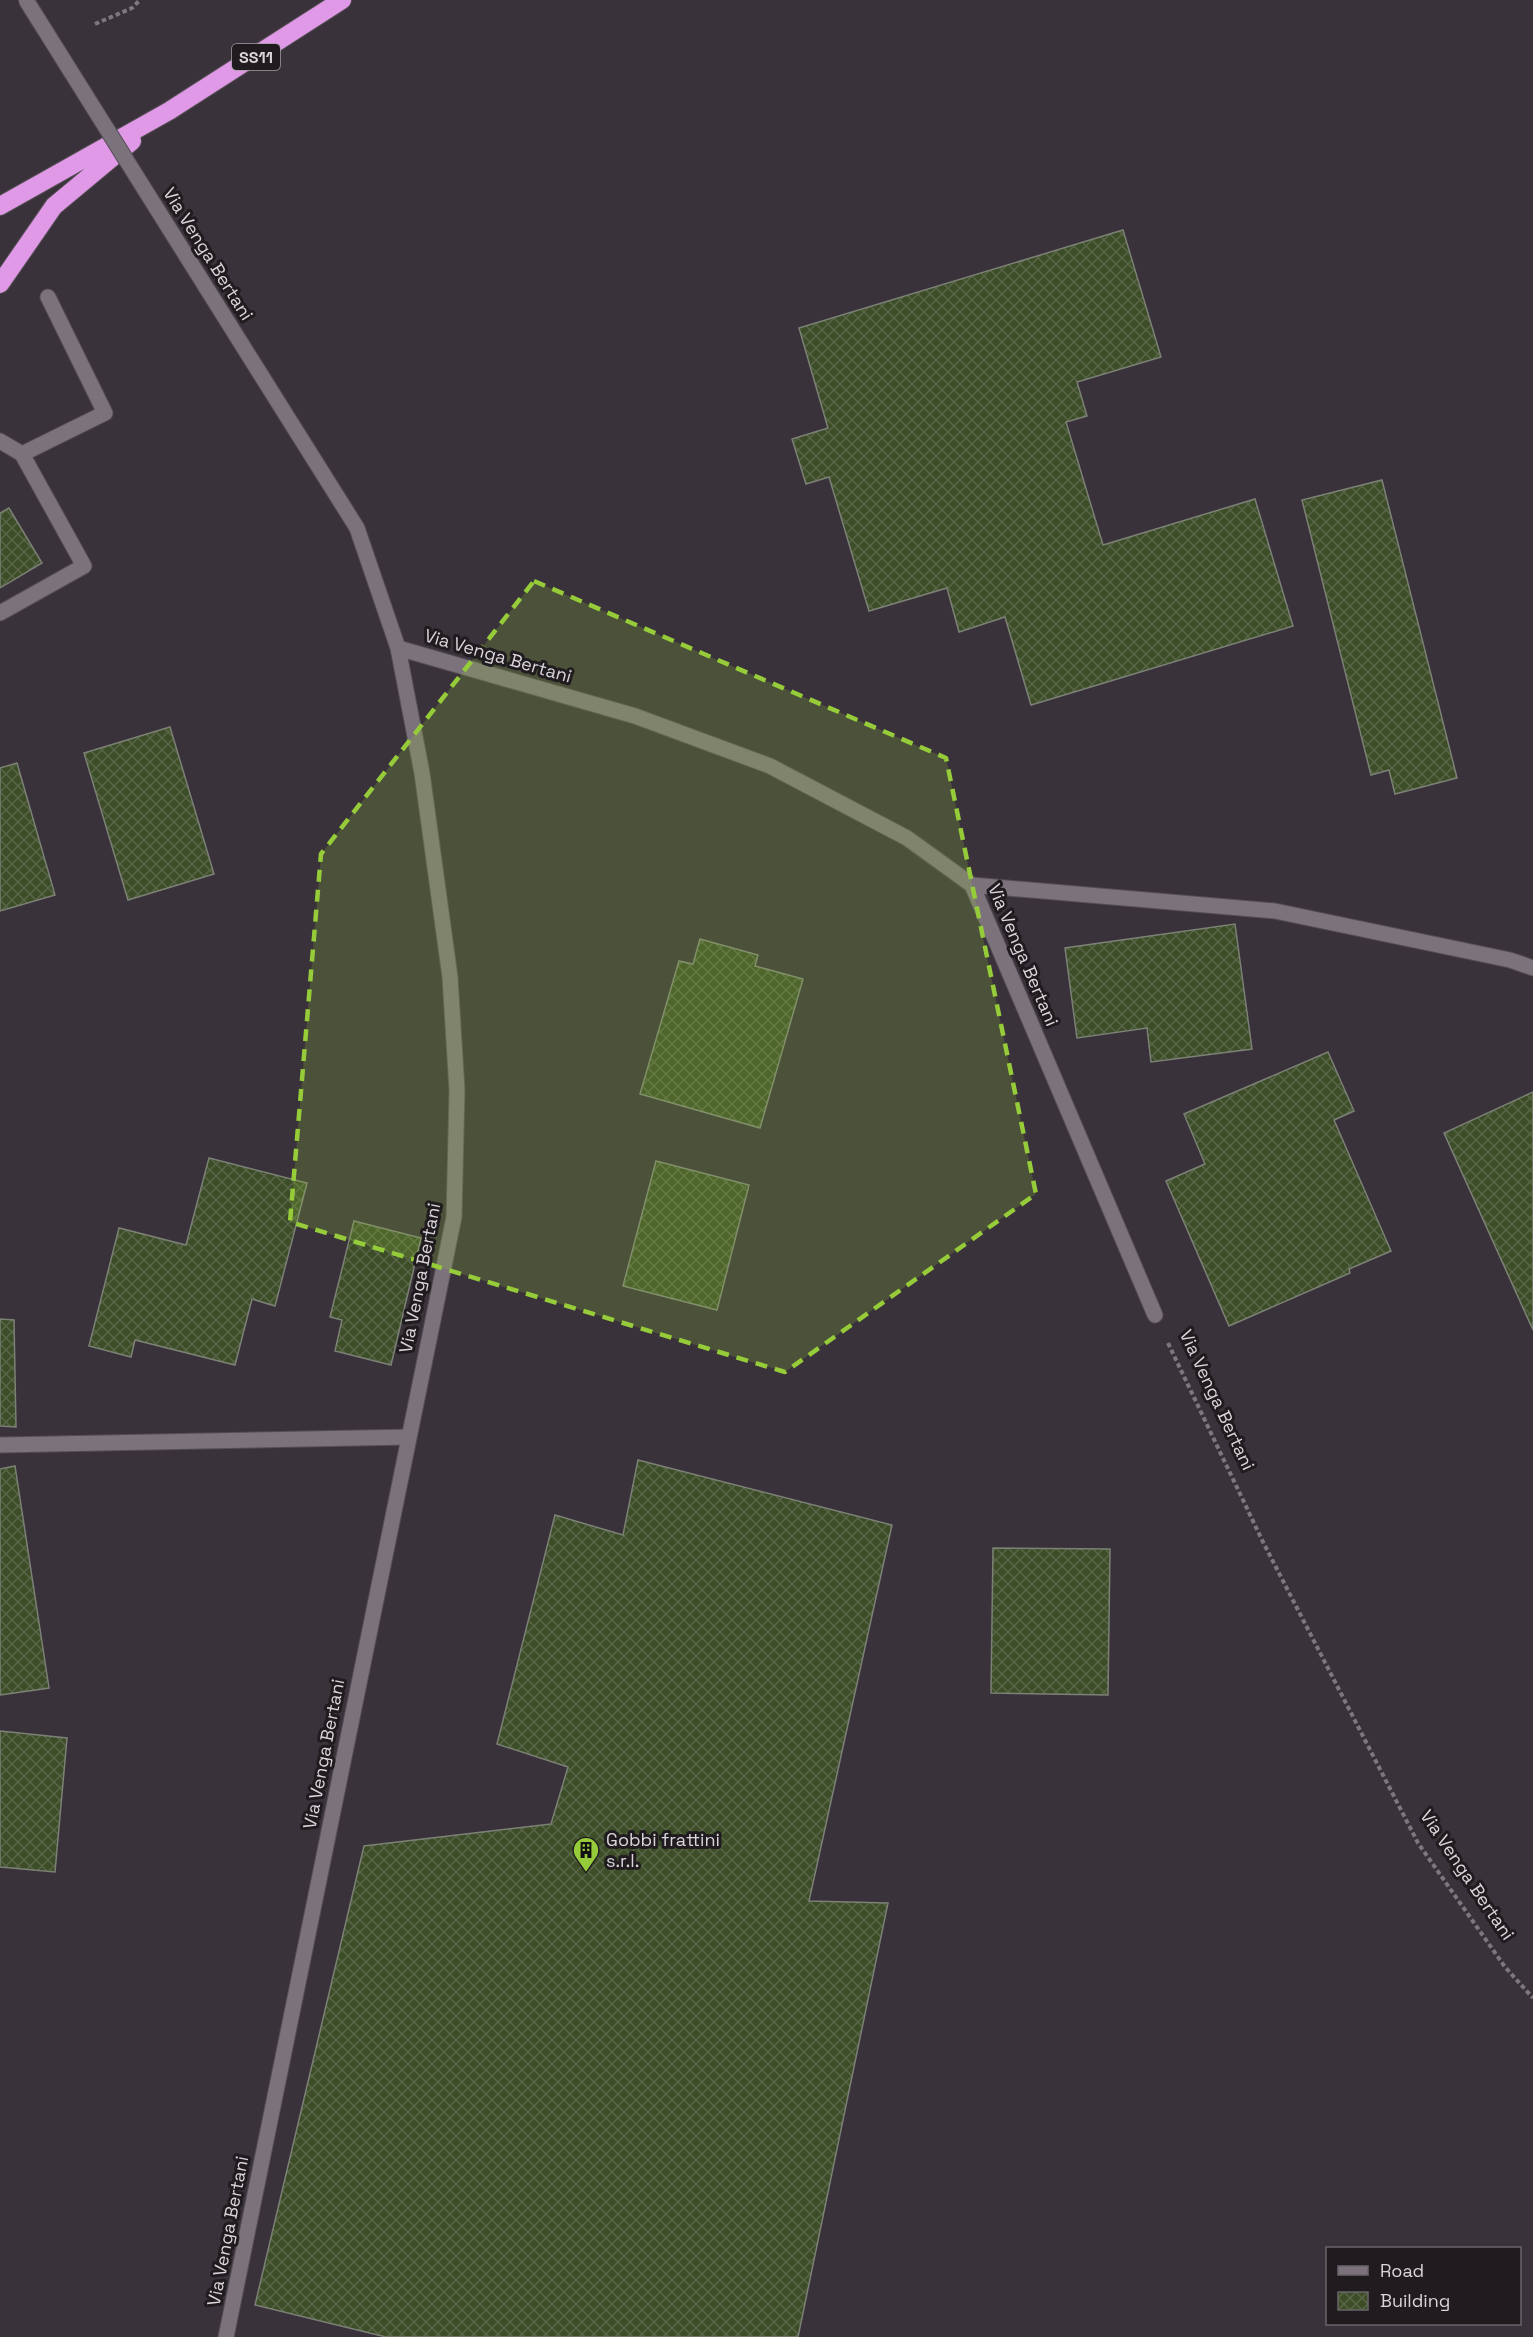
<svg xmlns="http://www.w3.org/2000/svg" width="1533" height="2337" font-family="'Space Grotesk',sans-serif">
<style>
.building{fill:url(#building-cross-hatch);stroke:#7c8176;stroke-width:1.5}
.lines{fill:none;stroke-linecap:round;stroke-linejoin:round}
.minor-casing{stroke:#554e55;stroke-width:17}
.highway-casing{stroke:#554e55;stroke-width:20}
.path{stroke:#7e777e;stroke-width:4;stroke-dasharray:4.5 3;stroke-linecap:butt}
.minor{stroke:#7b727b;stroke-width:15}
.highway{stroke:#e099e6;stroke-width:18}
.minor-bridge-casing{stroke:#554e55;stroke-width:17;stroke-linecap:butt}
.minor-bridge{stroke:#7b727b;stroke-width:15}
.marked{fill:#96cc39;fill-opacity:0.2;stroke:#96cc39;stroke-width:4.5;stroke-dasharray:12 8;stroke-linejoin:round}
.labels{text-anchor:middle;stroke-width:6;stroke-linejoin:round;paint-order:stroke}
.shield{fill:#1f1b1f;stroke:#a29da3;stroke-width:1.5}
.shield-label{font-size:16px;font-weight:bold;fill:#dad5db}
.street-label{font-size:18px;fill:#dad5db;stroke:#1f1b1f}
.poi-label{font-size:18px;fill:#dad5db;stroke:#1f1b1f;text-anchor:start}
</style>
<defs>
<pattern id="building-cross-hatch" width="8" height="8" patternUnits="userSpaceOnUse" patternTransform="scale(1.5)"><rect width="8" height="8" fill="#3d4d28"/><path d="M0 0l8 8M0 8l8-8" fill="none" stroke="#586647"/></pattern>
</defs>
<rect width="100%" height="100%" fill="#3a323a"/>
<path class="building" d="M1123 230 1161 357 1077 382 1087 416 1066 422 1103 545 1255 499 1293 626 1031 705 1005 617 959 632 947 588 869 611 829 477 806 484 792 439 828 428 799 328Z
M1382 480 1457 778 1395 794 1389 770 1371 775 1302 500Z
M9 508 42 563 0 588V513Z
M170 727 214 874 128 900 84 753Z
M17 763 55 895 0 911V768Z
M1235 924 1252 1049 1151 1062 1147 1028 1077 1038 1065 948Z
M700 939 758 955 755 966 803 979 760 1128 640 1094 679 961 693 964Z
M1328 1052 1354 1111 1334 1120 1391 1251 1349 1269 1350 1273 1229 1326 1166 1181 1205 1164 1184 1114Z
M1533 1092V1330L1444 1133Z
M209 1158 307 1183 275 1306 252 1299 235 1365 135 1340 131 1357 89 1346 119 1228 186 1245Z
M656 1161 749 1185 717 1310 623 1286Z
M354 1221 421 1238 391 1365 335 1351 342 1320 330 1317Z
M0 1319 14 1320 16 1427 0 1426Z
M638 1460 892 1525 809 1901 888 1903 798 2337H386L255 2305 364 1846 551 1824 568 1767 497 1744 555 1515 623 1535Z
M15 1466 49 1688 0 1695V1469Z
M993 1548 1110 1549 1108 1695 991 1693Z
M0 1731 67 1738 55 1872 0 1867Z"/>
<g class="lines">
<g class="minor-casing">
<path id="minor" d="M0 441 22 454 105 413 48 297
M0 613 84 566 22 454
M398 648 635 716 770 766 907 838 972 885 1155 1315
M972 885 1275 911 1510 960 1533 968
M0 1445 409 1437
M226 2337 454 1217 457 1090 450 977 422 773 398 648 357 528 229 324"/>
</g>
<g class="highway-casing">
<path id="highway" d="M0 206 169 111 342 0
M0 284 54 206 132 141"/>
</g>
<path class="path" d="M95 24 132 8 140 0
M1168 1343 1263 1542 1418 1843 1505 1967 1533 1998"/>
<use href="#minor" class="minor"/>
<use href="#highway" class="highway"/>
<g class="minor-bridge-casing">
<path id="minor-bridge" d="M26 0 229 324"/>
</g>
<use href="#minor-bridge" class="minor-bridge"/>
</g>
<path class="marked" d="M534 581 946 758 1036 1194 785 1372 290 1222 321 854Z"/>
<defs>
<g id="building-pin" transform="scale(1.35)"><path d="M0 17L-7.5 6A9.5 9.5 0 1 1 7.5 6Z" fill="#96cc39" stroke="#1f1b1f"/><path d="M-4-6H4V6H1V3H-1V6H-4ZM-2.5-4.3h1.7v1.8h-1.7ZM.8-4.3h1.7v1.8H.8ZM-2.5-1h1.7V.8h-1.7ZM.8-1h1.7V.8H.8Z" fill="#111"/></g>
</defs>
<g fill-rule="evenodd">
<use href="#building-pin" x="586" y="1850"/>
</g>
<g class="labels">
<rect class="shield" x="232" y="44" width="48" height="26" rx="4.5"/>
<g class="shield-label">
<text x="256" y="63">SS11</text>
</g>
<g class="street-label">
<text transform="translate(208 254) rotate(58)" y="6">Via Venga Bertani</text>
<text transform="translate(498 656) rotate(16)" y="6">Via Venga Bertani</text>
<text transform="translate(1023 955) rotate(67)" y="6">Via Venga Bertani</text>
<text transform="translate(420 1278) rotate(-79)" y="6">Via Venga Bertani</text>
<text transform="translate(1217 1400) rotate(65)" y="6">Via Venga Bertani</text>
<text transform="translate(324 1754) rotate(-79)" y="6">Via Venga Bertani</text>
<text transform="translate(1467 1875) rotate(56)" y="6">Via Venga Bertani</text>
<text transform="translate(228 2231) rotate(-79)" y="6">Via Venga Bertani</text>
</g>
<g class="poi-label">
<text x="606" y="1846">Gobbi frattini<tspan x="606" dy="21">s.r.l.</tspan></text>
</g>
</g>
<rect x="1326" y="2247" width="195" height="78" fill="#1f1b1f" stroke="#6a656a" stroke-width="1.5"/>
<rect x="1338" y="2266" width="30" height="9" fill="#7b727b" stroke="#6a656a" stroke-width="1.5"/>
<text x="1380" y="2277" font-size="18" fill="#dad5db">Road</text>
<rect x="1338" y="2292" width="30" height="18" fill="url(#building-cross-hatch)" stroke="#6a656a" stroke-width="1.5"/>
<text x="1380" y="2307" font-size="18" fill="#dad5db">Building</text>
</svg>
